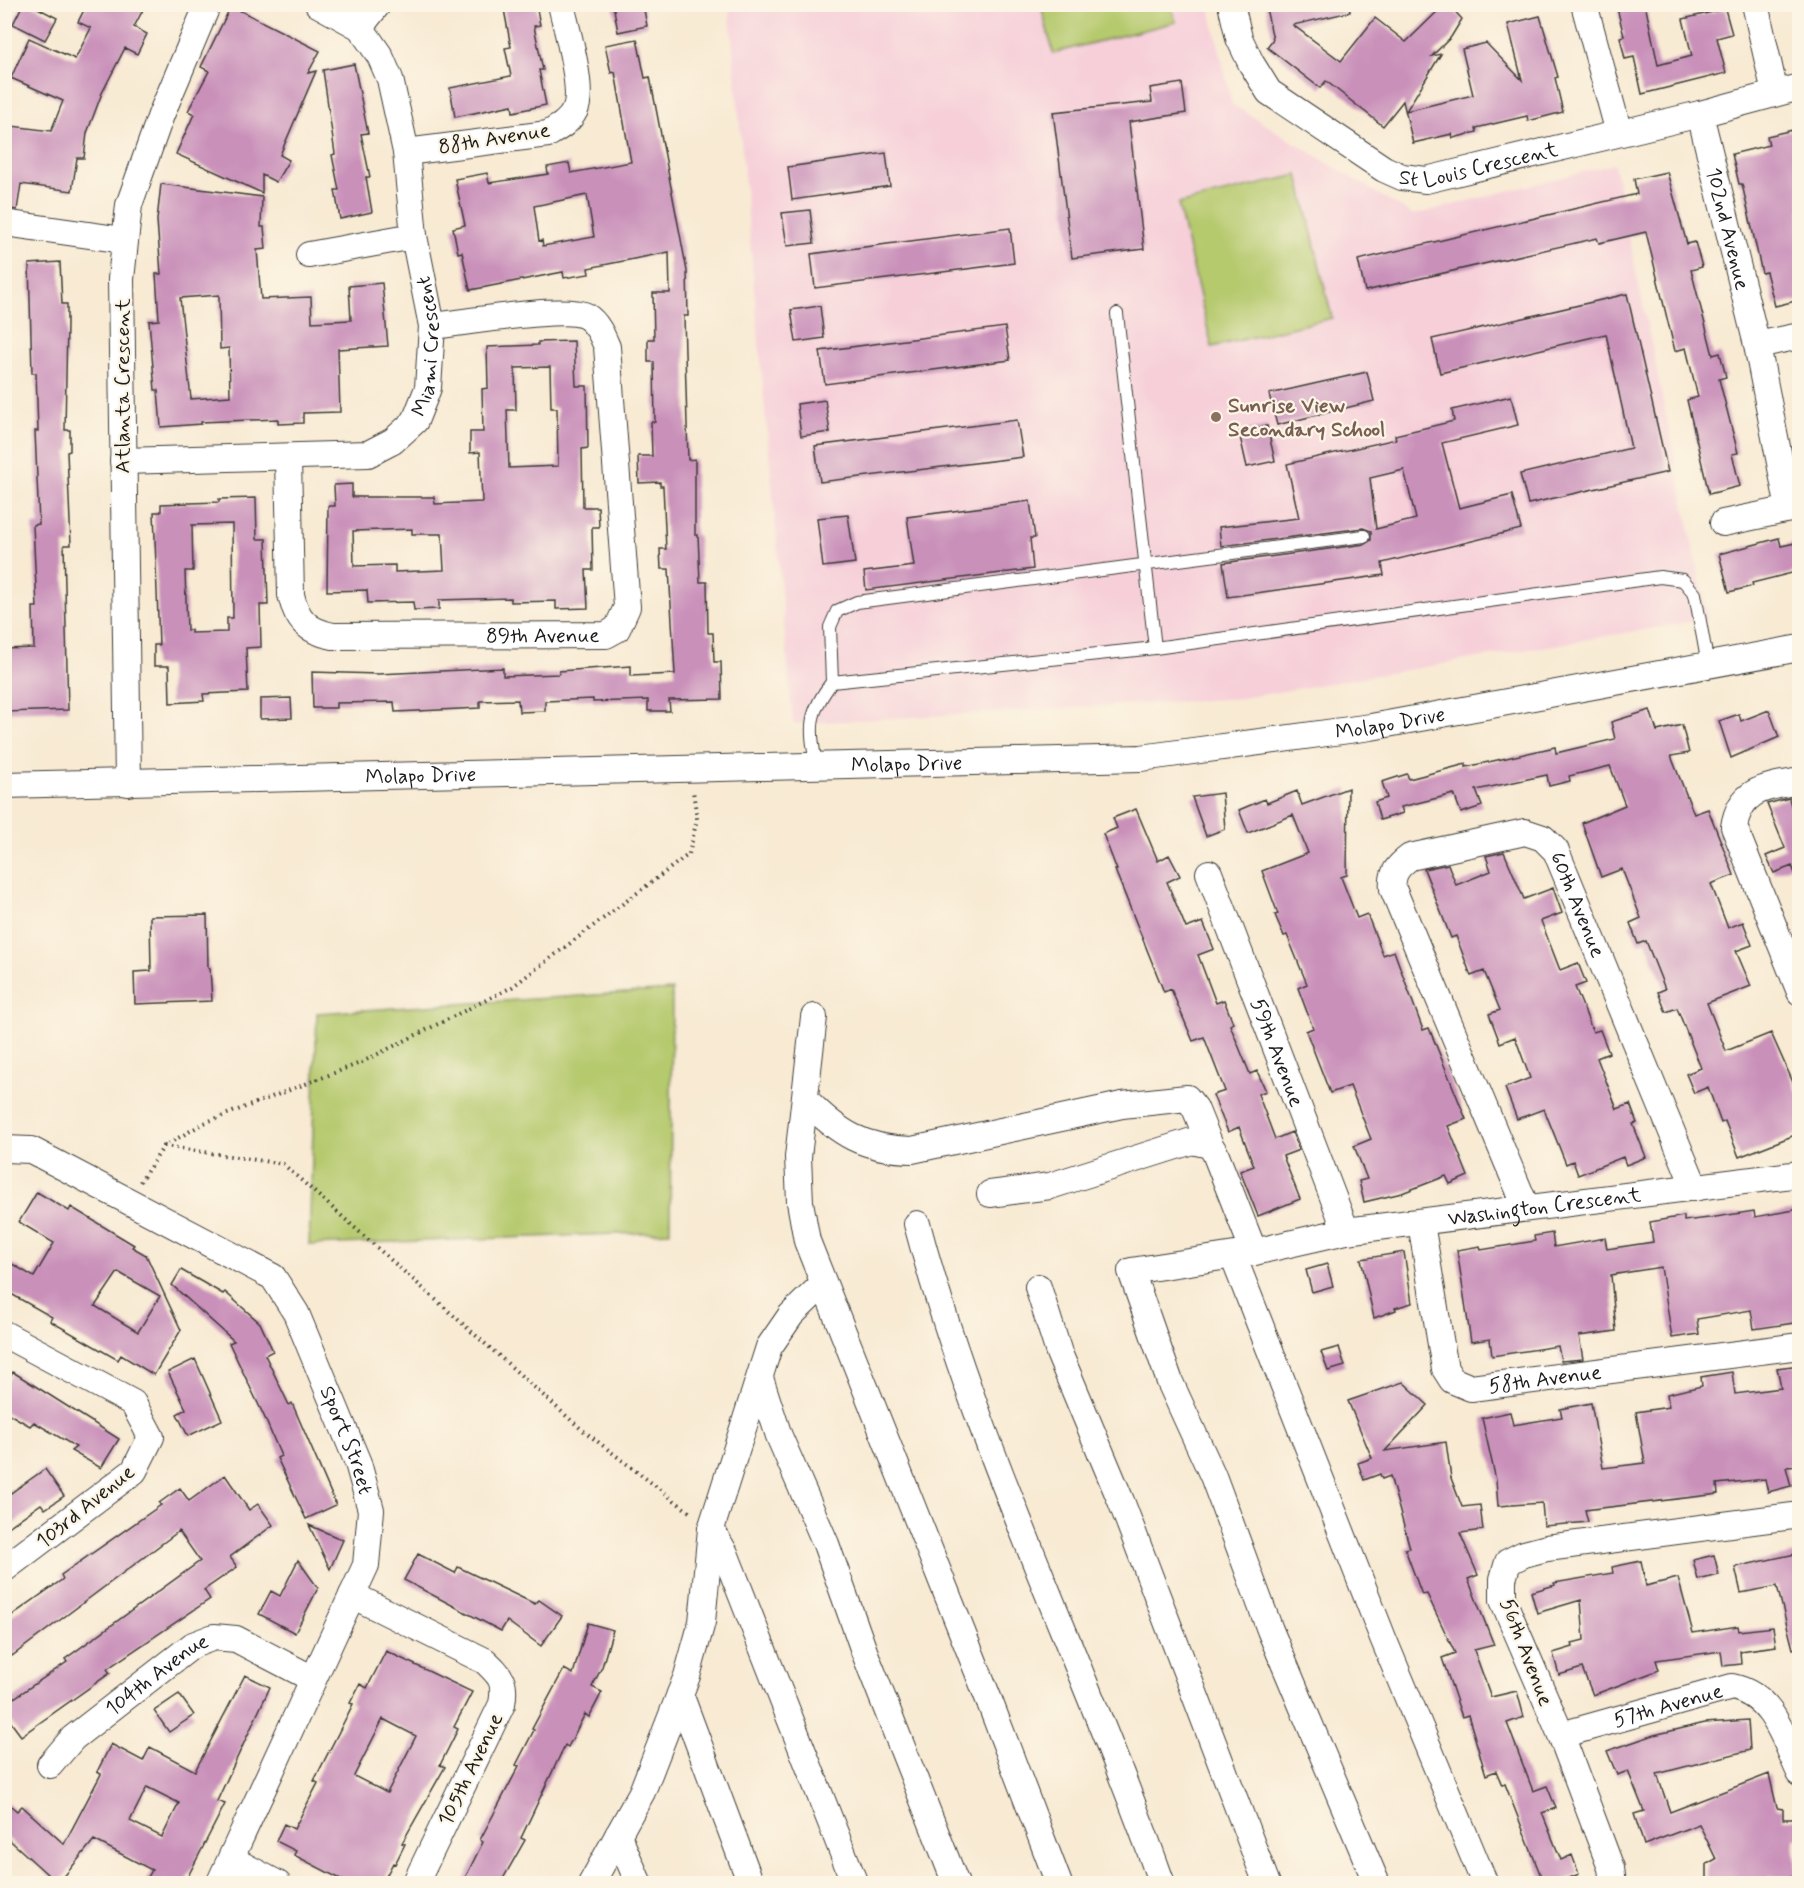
<svg xmlns="http://www.w3.org/2000/svg" width="1804" height="1888" font-family="Mynerve,sans-serif">
<style>
.built{fill:#f6cfd9}
.green{fill:#b5c96d;stroke:#687244;stroke-width:1.5}
.building{fill:#c990ba;fill-rule:evenodd}
.lines{fill:none;stroke-linecap:round;stroke-linejoin:round}
.service-casing{stroke:#3d3b37;stroke-width:14}
.minor-casing{stroke:#3d3b37;stroke-width:28}
.path{stroke:#3d3b37;stroke-width:4;stroke-dasharray:1.5 4.5;stroke-linecap:butt}
.service{stroke:#fff;stroke-width:12}
.minor{stroke:#fff;stroke-width:26}
.education-dot{fill:#8d6e63;stroke:#fcf5e5;stroke-width:2}
.labels{text-anchor:middle;stroke-width:4.5;stroke-linejoin:round;paint-order:stroke}
.street-label{font-size:21px;fill:#1c1c1c;stroke:#fcf5e5}
.education-label{font-size:21px;font-weight:bold;fill:#785e54;stroke:#fcf5e5;text-anchor:start}
</style>
<rect width="100%" height="100%" fill="#fcf5e5"/>
<filter id="ink" filterUnits="userSpaceOnUse"><feTurbulence type="fractalNoise" baseFrequency=".0167" numOctaves="2"/><feDisplacementMap in="SourceGraphic" scale="12" xChannelSelector="R" yChannelSelector="G"/><feConvolveMatrix kernelMatrix="1 2 1 2 8 2 1 2 1" color-interpolation-filters="sRGB"/></filter>
<filter id="wash" filterUnits="userSpaceOnUse"><feTurbulence type="fractalNoise" baseFrequency=".008" numOctaves="4" result="noise"/><feDisplacementMap in="SourceGraphic" scale="24" xChannelSelector="R" yChannelSelector="G"/><feGaussianBlur stdDeviation="1.35" result="paint"/><feColorMatrix in="noise" values="0 0 0 0 0 0 0 0 0 0 0 0 0 0 0 0 0 1.4 0 .05"/><feComposite in="paint" operator="in"/></filter>
<g filter="url(#wash)">
<rect width="100%" height="100%" fill="#f8ead3"/>
<path class="built" d="M729 5H1209L1232 104 1413 215 1614 164 1708 619 1242 698 793 724Z"/>
<path class="green" d="M1041 5H1171L1176 22 1053 53Z
M1298 175 1332 318 1212 347 1178 204Z
M672 990 670 1232 309 1245 317 1013Z"/>
<g id="blocks">
<path class="building" d="M23 4H30L57 18 45 40 13 24Z
M87 4H146L134 27 147 34 137 54 125 48 102 93 87 133 84 158H77L72 191 21 184 17 210 4 208V125L51 131 63 101 11 78 29 38 75 59 91 28 78 22Z
M503 4H536L540 25 534 26 543 70H539L546 105 513 112 512 105 455 117 450 88 511 76 505 48 511 47Z
M613 4H643L647 26 618 32Z
M1265 4H1349L1350 12 1293 25 1341 61 1375 18 1406 42 1445 4H1448L1462 19 1451 37 1432 56 1441 54 1406 111 1473 95 1462 49 1486 43 1522 80 1508 24 1540 16 1558 77 1555 78 1563 112 1528 121 1527 116 1476 128 1477 132 1453 138 1452 134 1413 143 1403 101 1383 126 1326 81 1320 88 1267 47 1273 39Z
M1616 4H1645L1658 65 1692 56 1683 19 1725 9 1732 34 1717 38 1726 73 1642 94 1634 57 1625 59 1620 37 1624 36Z
M231 6 320 51 308 73 316 71 280 155 289 160 276 182 262 175V193L176 154 194 114 188 111 209 71 201 67Z
M637 39 645 78 650 77 687 271 688 316H684L688 460 695 459V535H698L700 582H707L708 633H713L714 662H721L722 699 669 700 670 711H648V700L593 702V699L545 701V711L519 712 518 700 480 701V708L418 711 395 712 394 702 336 703V708H313L312 672 378 674 503 668V676L559 674V671L631 666V676L675 674 669 569H661L660 549H666L663 486H660V482L639 483 638 456H652L651 422H655L654 362H648V339H654L653 293H670L669 252 588 268 589 274 564 278 563 272 470 290 462 252 458 253 453 228 465 225 455 179 487 173 489 183 548 174 547 167 569 163 571 173 631 162 615 72 611 73 605 45ZM587 195 594 237 543 246 542 240 539 241 534 206Z
M354 64 368 133 361 134 370 177H366L372 212 340 219 335 190H339L332 155 335 154 323 70Z
M1182 83 1186 113 1129 122 1144 249 1072 258 1053 112 1152 102 1150 88Z
M1793 130 1800 156V300L1775 306 1766 272 1762 273 1742 184H1739L1732 154 1769 145 1767 136Z
M886 153 890 186 792 200 788 167Z
M1667 172 1687 244 1695 242 1702 267 1691 270 1713 355 1720 353 1726 377 1719 379 1738 453 1732 454 1740 486 1709 494 1687 400 1698 397 1686 348 1675 351 1646 232 1599 243 1597 238 1365 291 1358 260 1637 194 1634 179Z
M161 184 262 197 261 227H264L266 249 257 250 261 299 311 297 312 322 351 320 349 286 382 283 388 346 338 349 340 412 303 413V423L278 424V419L201 422V424L161 427 158 390H155L149 321 159 320 156 274H161L157 220ZM219 295 220 349 229 348 230 396 191 399 180 298Z
M810 210 814 243 787 246 782 213Z
M1010 228 1014 263 815 288 811 254Z
M60 262 62 304H67V324L65 430H70V451L67 452 71 545H64L68 710 4 712V649L34 648 33 607H37L33 525 39 524 35 431H38L36 373H32L29 264Z
M1627 294 1668 472 1528 504 1520 474 1631 448 1606 334 1440 373 1432 339Z
M820 306 824 338 796 342 791 310Z
M1005 327 1010 360 825 384 820 351Z
M574 341 576 386H587L588 448 582 449 583 507H598L599 527H592L593 570H586L588 608 556 609V601L511 602V598L439 600V609L414 610 413 602 368 603 367 590 327 591 328 506H335L334 485 352 484V497H434L435 504 482 502 480 452 470 453V432H483L482 389 488 388 487 347 538 345V342ZM550 367 551 408H557L558 466 509 468 507 410H516L515 368ZM412 529V534H442L444 570 395 572V565L354 566 353 531Z
M1367 372 1374 401 1277 425 1269 394Z
M1511 396 1518 425 1442 443 1459 508 1512 495 1521 529 1382 563 1384 575 1228 597 1223 563 1365 544 1371 540V531L1363 528 1221 546 1219 527 1299 518 1287 464 1396 439 1395 435 1454 421 1452 410ZM1404 470 1416 519 1376 529 1370 478Z
M825 400 830 432 801 436 797 404Z
M1017 420 1023 457 820 482 815 446Z
M1267 426 1275 461 1247 467 1239 432Z
M256 498 257 539H266L268 605H260L261 647 246 648 248 692 203 694 204 701 170 703 169 666H154V645H159L154 512H161V504L219 502V499ZM232 524 233 618H227V632L191 633V630H187L185 571H193L192 525Z
M1030 501 1035 538H1030L1033 569 866 590 864 572 914 566 907 517Z
M848 515 855 563 823 567 817 518Z
M1779 538 1781 546 1800 542V571L1752 583 1753 586 1729 592 1719 554Z
M291 698 292 718 260 719V699Z
M1650 710 1657 731 1682 725 1689 753 1671 756 1694 814 1708 809 1734 875 1711 884 1728 928 1743 922 1752 945 1736 951 1751 986 1707 1003 1726 1051 1771 1033 1800 1098V1133L1739 1157 1725 1121 1721 1123 1708 1087 1694 1093 1686 1074 1701 1068 1677 1008 1666 1012 1658 992 1665 989 1646 941 1638 944 1630 923 1641 918 1622 869 1601 877 1582 823 1625 805 1610 766 1569 776 1570 781 1549 786 1547 775 1476 790 1482 806 1461 813 1454 794 1401 807 1403 813 1380 820 1375 802 1387 798 1382 782 1407 774 1409 779 1466 764V767L1555 747 1556 753 1615 739 1611 722Z
M1769 710 1779 737 1731 758 1719 721 1739 714 1741 721Z
M1348 788 1347 875 1341 877 1357 918 1367 914 1383 955 1394 951 1423 1030 1429 1028 1466 1119 1448 1126 1468 1176 1450 1184 1446 1176 1402 1193 1364 1202 1359 1181 1367 1179 1354 1146 1371 1139 1350 1086 1330 1093 1306 1031 1313 1028 1298 988 1307 984 1287 935 1284 936 1275 915 1278 914 1262 871 1308 853 1293 815 1248 833 1239 810 1265 799 1267 803 1297 791 1302 805Z
M1222 793 1225 829 1206 836 1192 797Z
M1789 798 1791 806 1800 802 1799 883 1792 866 1774 873 1766 856 1785 848 1767 804Z
M1136 809 1158 861 1169 855 1180 876 1167 882 1186 928 1203 922 1214 949 1198 955 1216 1003 1224 1000 1233 1023 1230 1025 1250 1074 1257 1071 1266 1091 1258 1094 1275 1139 1292 1132 1299 1150 1283 1156 1300 1199 1258 1216 1240 1171 1254 1166 1239 1127 1228 1132 1213 1095 1225 1091 1204 1037 1193 1041 1171 989 1164 992 1115 870H1117L1103 834 1117 828 1113 818Z
M1504 852 1524 899 1553 888 1562 913 1541 921 1560 970 1578 963 1586 983 1575 987 1593 1032 1600 1030 1609 1053 1597 1058 1617 1109 1630 1104 1637 1123 1633 1124 1646 1157 1626 1165 1623 1157 1578 1175 1573 1161 1566 1164 1544 1109 1517 1119 1505 1088 1530 1078 1515 1037 1500 1043 1489 1014 1500 1010 1484 971 1471 976 1456 936 1451 938 1424 869 1448 864 1456 885 1491 871 1486 856Z
M207 915 208 968H210L212 1001 135 1004 134 972 151 971 150 916Z
M37 1192 69 1211 71 1207 134 1245 132 1247 146 1255 181 1330 154 1375 121 1355 118 1360 50 1321 52 1317 4 1290V1259L34 1277 54 1243 19 1222ZM118 1272 160 1296 138 1332 95 1306Z
M1800 1209V1322L1754 1329 1751 1310 1697 1319 1699 1334 1672 1338 1661 1267 1611 1275 1616 1331 1579 1336 1583 1359 1561 1361 1558 1346 1492 1356 1490 1339 1471 1342 1457 1250 1480 1246 1481 1250 1535 1241 1534 1236 1552 1233 1554 1247 1605 1238 1607 1249 1653 1242 1650 1222 1684 1216V1221L1709 1218 1754 1211 1755 1217Z
M1404 1252 1412 1303 1395 1308 1396 1310 1374 1318 1361 1259Z
M1327 1264 1333 1286 1312 1292 1306 1270Z
M181 1270 223 1294 225 1292 260 1323 273 1351 265 1355 289 1405 292 1403 336 1505 306 1519 277 1458 281 1456 264 1416 229 1343 234 1341 172 1285Z
M1339 1347 1345 1366 1328 1371 1321 1352Z
M195 1359 222 1420 188 1436 177 1414 186 1409 168 1372Z
M1800 1365V1466L1786 1467 1791 1486 1768 1492 1765 1479 1717 1484 1718 1494 1585 1510 1588 1522 1544 1526 1542 1503 1498 1506 1496 1480 1482 1418 1510 1412 1513 1425 1562 1417 1560 1409 1591 1403 1603 1468 1645 1463 1636 1412 1669 1407 1667 1394 1702 1386 1701 1377 1732 1372 1735 1394 1781 1388 1777 1368Z
M13 1372 119 1439 101 1468 71 1451 76 1447 34 1422 30 1426 4 1411V1386Z
M1403 1382 1428 1405 1385 1451 1446 1442 1451 1478 1462 1507 1480 1505 1483 1530 1460 1533 1478 1575 1468 1579 1494 1645 1474 1650 1491 1697 1517 1691 1524 1717 1507 1723 1533 1791 1547 1786 1556 1808 1542 1813 1561 1860 1572 1855 1579 1874 1555 1884H1544L1505 1784 1502 1785 1496 1771 1486 1775 1468 1715 1462 1717 1442 1658 1455 1653 1427 1594 1422 1595 1405 1549 1410 1548 1390 1476 1382 1479 1380 1474 1364 1480 1358 1463 1372 1458 1348 1401Z
M45 1469 64 1496 45 1509 41 1504 4 1530V1498Z
M225 1475 249 1510 258 1504 273 1525 230 1557 237 1567 204 1590 210 1599 107 1669 110 1673 21 1736 4 1713V1705L67 1662 65 1659 200 1561 179 1531 12 1656 4 1646V1621L63 1579 61 1575 161 1505 159 1503 180 1488 189 1501Z
M309 1525 343 1540 330 1569Z
M1800 1553V1648L1793 1649 1777 1586 1741 1593 1735 1567Z
M418 1554 455 1573 458 1567 535 1604 539 1600 562 1616 541 1646 507 1621 501 1631 404 1580Z
M1714 1555 1719 1575 1698 1580 1693 1560Z
M298 1560 318 1588 295 1633 259 1614 271 1591 280 1596Z
M1641 1561 1646 1586 1678 1578 1693 1633 1738 1626 1739 1631 1773 1627 1776 1646 1740 1651 1741 1664 1723 1666 1721 1651 1656 1660 1659 1670 1593 1695 1582 1668 1559 1675 1553 1653 1573 1647 1572 1643 1584 1640 1581 1600 1537 1613 1531 1592 1555 1585 1554 1583 1613 1573 1612 1567Z
M588 1623 613 1630 602 1667 592 1687 602 1692 589 1717 585 1714 568 1747 565 1745 521 1838 525 1840 500 1884H462L483 1842 480 1840 519 1766 516 1765 534 1730 532 1729 564 1669 573 1674Z
M386 1651 472 1692 454 1727 458 1729 440 1765 445 1767 402 1843 405 1844 395 1864 393 1863 382 1884H350L294 1855 296 1851 276 1841 284 1824 294 1829 318 1783 314 1781 353 1704 350 1703 360 1684 367 1688ZM383 1719 416 1736 387 1793 354 1776Z
M245 1675 270 1687 217 1801 225 1804 184 1884H144L152 1870 94 1840 58 1884 4 1835V1800L17 1811 22 1806 64 1844 101 1774 97 1772 111 1744 143 1761 150 1747 195 1771ZM147 1787 179 1803 162 1837 130 1821Z
M179 1694 194 1715 169 1732 154 1711Z
M1748 1720 1750 1750 1657 1774 1670 1812 1769 1774 1777 1808 1783 1809V1819H1800V1839H1794L1797 1877H1769V1884H1707V1864L1716 1859 1699 1824 1644 1845 1634 1814 1644 1811 1628 1771 1617 1775 1607 1751 1654 1735 1705 1723Z"/>
</g>
</g>
<g filter="url(#ink)">
<use href="#blocks" fill-opacity="0" stroke="#3d3b37" stroke-width="1.5"/>
<g class="lines">
<g class="service-casing">
<path id="service" d="M1117 314 1155 648
M832 682 830 627 837 611 857 602 1364 536
M816 765C810 727 807 715 832 682L1155 648 1660 577 1683 580 1695 594 1708 665"/>
</g>
<g class="minor-casing">
<g id="minor">
<path id="s1" d="M1231 4 1239 38 1251 63 1269 92 1384 169 1402 177 1426 180 1700 114 1800 87"/>
<path d="M1584 4 1619 133"/>
<path d="M1755 4 1775 93"/>
<path d="M360 27 378 4"/>
<path id="s2" d="M1700 114 1757 345 1789 509"/>
<path d="M406 152 548 134C560 127 569 122 575 110 585 90 566 28 561 4"/>
<path d="M4 223 124 240"/>
<path d="M309 255 414 236"/>
<path d="M1757 345 1800 336"/>
<path id="s3" d="M288 458 291 595C297 620 307 631 333 636L606 635 617 629 627 607 607 347C602 335 597 323 586 316 566 305 460 323 432 326"/>
<path id="s4" d="M123 461 368 454 393 441 415 421 428 388 432 326 414 236 406 152 390 79 380 56 360 27 318 4"/>
<path d="M1723 523 1800 507"/>
<path d="M1800 781C1767 787 1740 788 1734 827L1800 992"/>
<path d="M128 783 121 279 129 205 161 115 208 4"/>
<path id="s5" d="M4 785 1141 758 1371 727 1800 648"/>
<path id="s6" d="M1209 873 1346 1231"/>
<path d="M814 1017 798 1157 800 1202 807 1241 989 1700 1059 1884"/>
<path d="M806 1100C839 1134 864 1149 912 1150L1122 1105 1187 1098 1195 1108 1210 1145"/>
<path id="s7" d="M4 1149 31 1150 273 1277 296 1313 358 1463 371 1510 366 1565 219 1884"/>
<path id="s8" d="M990 1194 1050 1186 1192 1141 1210 1145 1215 1153 1254 1252 1346 1231 1800 1174"/>
<path id="s9" d="M1526 1207 1393 889C1391 873 1398 866 1410 857L1525 832 1543 838 1556 851 1695 1188"/>
<path id="s10" d="M1421 1223 1445 1369 1452 1380 1471 1388 1800 1346"/>
<path d="M917 1224C977 1450 1084 1663 1162 1884"/>
<path d="M1254 1252 1131 1271 1170 1382 1213 1476 1270 1630 1377 1884"/>
<path d="M1233 1256 1383 1638 1485 1884"/>
<path d="M1038 1287 1059 1353 1121 1501 1267 1884"/>
<path d="M4 1334 133 1403 151 1437 134 1471 4 1569"/>
<path d="M760 1378 779 1436 826 1544 864 1651 956 1884"/>
<path d="M711 1529 725 1553 855 1884"/>
<path d="M352 1595 485 1661C501 1676 506 1681 502 1704L415 1884"/>
<path d="M680 1694 751 1884"/>
<path id="s11" d="M1561 1735 1732 1687C1773 1695 1784 1739 1800 1773"/>
<path id="s12" d="M50 1765 73 1738 193 1645 214 1637 236 1639 313 1679"/>
<path d="M618 1835 639 1884"/>
<path d="M231 1859 278 1884"/>
<path d="M591 1884 642 1792 687 1676 702 1622 711 1529 769 1347 791 1315 823 1284"/>
<path d="M1613 1884 1611 1868 1561 1735 1503 1600V1579L1508 1562 1524 1554 1547 1548 1800 1515"/>
</g>
</g>
<path class="path" d="M164 1146 283 1164 580 1428 692 1514
M140 1182 164 1146 204 1123 360 1063 512 987 689 854 697 819 693 791"/>
<use href="#service" class="service"/>
<use href="#minor" class="minor"/>
</g>
</g>
<circle class="education-dot" cx="1216" cy="417" r="6"/>
<g class="labels">
<g class="street-label">
<text transform="translate(494 138) rotate(-9)" y="7">88th Avenue</text>
<text dy="7" stroke="none"><textPath href="#s1" startOffset="333">St Louis Crescent</textPath></text>
<text dy="7" stroke="none"><textPath href="#s2" startOffset="118">102nd Avenue</textPath></text>
<text dy="7" stroke="none"><textPath href="#s4" startOffset="380">Miami Crescent</textPath></text>
<text transform="translate(122 386) rotate(-90)" y="7">Atlanta Crescent</text>
<text dy="7" stroke="none"><textPath href="#s3" startOffset="410">89th Avenue</textPath></text>
<text dy="7" stroke="none"><textPath href="#s5" startOffset="1389">Molapo Drive</textPath></text>
<text dy="7" stroke="none"><textPath href="#s5" startOffset="903">Molapo Drive</textPath></text>
<text dy="7" stroke="none"><textPath href="#s5" startOffset="417">Molapo Drive</textPath></text>
<text dy="7" stroke="none"><textPath href="#s9" startOffset="596">60th Avenue</textPath></text>
<text dy="7" stroke="none"><textPath href="#s6" startOffset="192">59th Avenue</textPath></text>
<text dy="7" stroke="none"><textPath href="#s8" startOffset="638">Washington Crescent</textPath></text>
<text dy="7" stroke="none"><textPath href="#s10" startOffset="256">58th Avenue</textPath></text>
<text dy="7" stroke="none"><textPath href="#s7" startOffset="480">Sport Street</textPath></text>
<text transform="translate(85 1506) rotate(-39)" y="7">103rd Avenue</text>
<text transform="translate(1527 1652) rotate(69)" y="7">56th Avenue</text>
<text dy="7" stroke="none"><textPath href="#s12" startOffset="141">104th Avenue</textPath></text>
<text dy="7" stroke="none"><textPath href="#s11" startOffset="111">57th Avenue</textPath></text>
<text transform="translate(470 1769) rotate(-64)" y="7">105th Avenue</text>
</g>
<g class="education-label">
<text x="1228" y="412">Sunrise View<tspan x="1228" dy="24">Secondary School</tspan></text>
</g>
</g>
<rect width="1804" height="1888" fill="none" stroke="#fcf5e5" stroke-width="24"/>
</svg>
